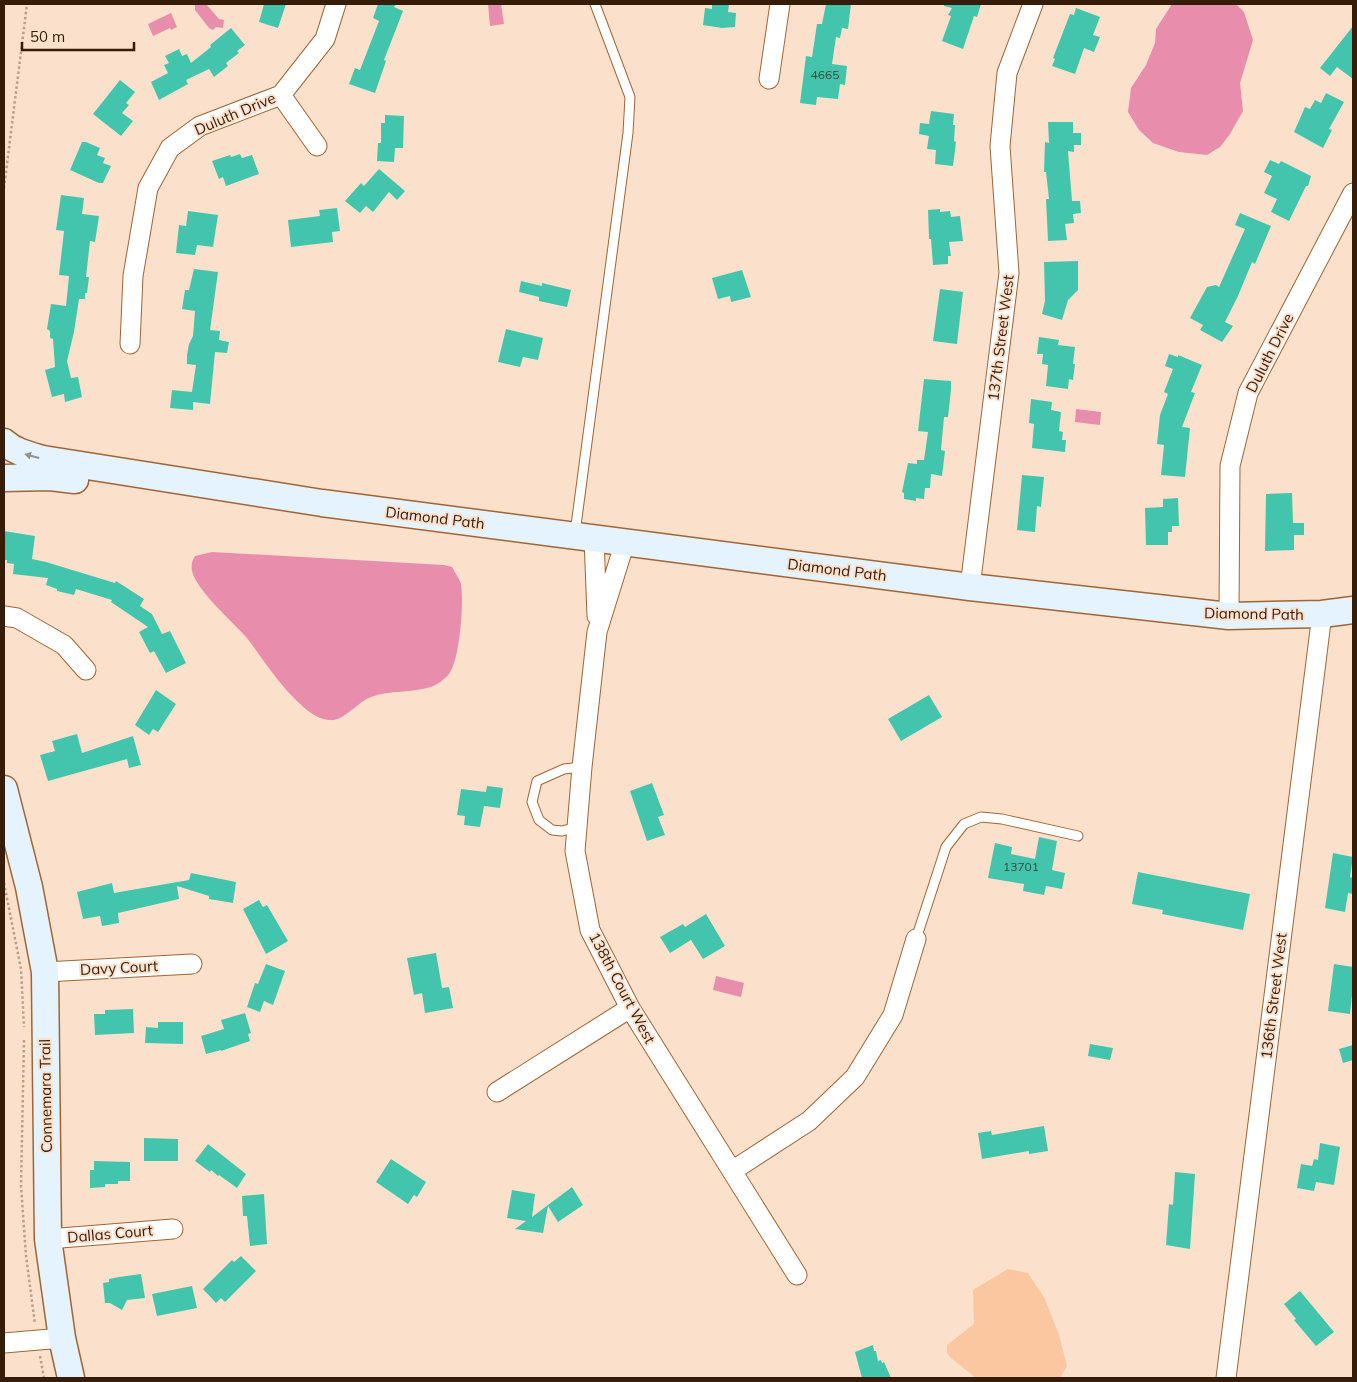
<svg xmlns="http://www.w3.org/2000/svg" width="1357" height="1382" font-family="Mulish,sans-serif">
<style>
.green{fill:#fac7a1}
.water{fill:#e98dad}
.building{fill:#43c5ad}
.lines{fill:none;stroke-linecap:round;stroke-linejoin:round}
.lane-casing{stroke:#a06534;stroke-width:11}
.street-casing{stroke:#a06534;stroke-width:21}
.secondary-casing{stroke:#a06534;stroke-width:29}
.path{stroke:#ba9f8b;stroke-width:2.5;stroke-dasharray:2.5 2.5;stroke-linecap:butt}
.lane{stroke:#fff;stroke-width:9}
.street{stroke:#fff;stroke-width:19}
.secondary{stroke:#e4f3fd;stroke-width:26}
.oneway{fill:#96938f}
.labels{text-anchor:middle;stroke-width:4;stroke-linejoin:round;paint-order:stroke}
.number-label{font-size:12px;fill:#394732}
.street-label{font-size:15px;fill:#361d09;stroke:#fbe0cc}
</style>
<rect width="100%" height="100%" fill="#fbe0cc"/>
<path class="green" d="M1008 1269 1028 1273 1045 1299 1059 1335 1067 1366 1060 1378H976L951 1358 947 1353V1345L974 1324 973 1290Z"/>
<path class="water" d="M197 4H206L219 19 224 20 223 28 216 27 213 30 209 28 195 10V5Z
M488 4H501L504 24 490 26Z
M1172 4H1236L1244 12 1253 40 1240 83 1243 111 1230 134 1220 147 1207 155 1179 152 1153 143 1139 130 1128 112 1131 88 1146 65 1155 43 1156 29Z
M171 13 177 27 171 30 170 28 153 36 148 24Z
M1076 409 1101 412 1100 425 1075 422Z
M212 552 444 565 452 567C455 573 459 578 461 584 464 603 460 659 449 674 445 679 437 685 431 687 412 693 390 690 371 697 357 702 344 722 329 720 315 719 303 707 294 698 276 680 262 658 247 638 233 622 196 590 192 571 191 565 192 561 195 556Z
M716 976 744 983 741 997 713 990Z"/>
<path class="building" d="M264 4H286L278 28 259 22Z
M378 4H396L394 7 403 11 384 60 386 61 375 93 349 84 355 68 360 70 379 21 373 18Z
M712 4H729L728 12 736 13 735 27 722 28 703 25 705 8 712 9Z
M826 4H851L848 29 842 28 840 38 836 37 832 64 847 66 845 85 840 84 838 99 817 97 816 105 800 103 806 56 812 57 817 24H822Z
M944 4H981L977 17 974 16 963 49 942 41 951 16 948 15 952 8 944 6Z
M1076 8 1100 17 1093 35 1100 37 1094 52 1084 48 1075 74 1052 66 1055 59 1053 58 1070 14 1074 15Z
M1353 26V79L1337 67 1330 76 1320 68Z
M231 28 245 45 237 51 239 53 226 63 228 66 214 77 209 69 186 80 188 84 159 100 151 82 168 73 164 65 169 63 165 56 179 49 182 56 187 54 191 63 211 47 210 45Z
M120 80 135 92 126 103 129 105 122 113 133 121 121 136 93 114Z
M1326 93 1344 102 1329 129 1332 130 1323 148 1294 132 1305 107 1310 109 1315 100 1321 103Z
M931 111 954 114 953 125H955L954 141 956 142 953 166 935 164 936 150 927 149 929 136 919 134 920 123 929 124Z
M385 115 404 116 403 148H395L394 162 377 161 378 143H381V123H385Z
M1048 122H1073V133H1081V145H1074V152L1068 151 1072 201H1080L1081 213 1073 214 1074 223 1065 224 1067 240 1048 241 1046 199H1049L1046 172H1044L1045 142 1049 143Z
M82 142H86L100 148 97 155 105 158 103 163 111 166 103 183H99L70 170Z
M240 154 242 158 252 155 259 174 226 186 223 177 219 179 212 161 230 155 231 157Z
M1270 160 1279 164 1281 161 1311 176 1308 186H1306L1289 221 1271 212 1277 199 1264 193 1272 176 1264 172Z
M379 169 405 191 397 200 389 192 373 212 366 206 360 213 345 201 361 183 364 186Z
M61 195 84 198 82 214 99 216 95 242 90 241 86 277H89L87 293H85V299H79L74 332 67 361 71 378 78 377 82 397 65 402 64 394 52 397 45 370 55 367 53 339 50 338V331L47 329 51 304 66 306 69 276 59 275 64 231 56 230Z
M337 208 340 231 332 232 333 242 291 247 288 220 320 216 319 210Z
M940 209V212L950 211 951 217 960 216 963 241 949 242 951 256H948V264L933 265 931 239H929L928 210Z
M188 211 218 215 213 247 197 245 195 255 176 253 179 225 186 226Z
M1240 213 1271 226 1255 264 1252 262 1238 296 1225 322 1233 326 1222 342 1200 330 1203 325 1190 318 1207 287 1216 285 1219 287 1245 229 1235 225Z
M1078 261V290L1068 300 1062 320 1042 314 1045 301 1044 262Z
M194 269 218 272 210 330 220 331 219 340 229 342 227 353 215 352 210 404 193 402V410L170 408 172 390 192 392 196 365 187 364V355L189 344 193 336 195 311 182 309 185 290H189Z
M742 270 751 297 731 302 730 296 718 299 712 278Z
M521 281 542 286V283L571 290 567 307 539 301V297L519 292Z
M940 289 963 292 957 344 933 341Z
M506 329 543 338 538 360 523 357 520 367 498 362Z
M1039 337 1059 340 1058 345 1075 347 1073 364H1075L1073 380 1069 379 1068 389 1046 386 1048 365 1042 364 1043 354H1037Z
M1169 354 1178 357V355L1202 365 1191 392 1195 393 1182 427 1190 428 1185 477 1161 475 1164 445 1157 444 1160 415 1168 394 1164 392 1173 369 1165 366Z
M924 379 951 381V390L948 417H944L941 450 945 451 942 476 931 474 930 488H925L924 499 916 498V501L904 499V493L902 492 908 463 917 464V460H924L928 432 918 431Z
M1031 399 1052 402 1051 410 1061 412 1059 431 1063 432 1062 440H1066L1065 452 1032 448 1034 424 1029 423Z
M1022 475 1044 477 1041 507 1037 506 1035 532 1017 530Z
M1292 493 1293 523H1304V535H1294V550L1265 551 1266 494Z
M1178 498 1179 526H1172V532H1168V545H1146L1145 508 1163 507V499Z
M4 531 35 536 32 559 46 562 115 583 116 581 144 599 140 606 152 614 162 634 170 631 186 663 166 673 154 651 150 653 139 632 148 627 111 602 112 600 76 589 74 595 57 591V589L46 585 48 578 13 574 14 564 7 563V560H4Z
M156 690 176 704 158 732 153 729 149 735 135 725Z
M929 695 942 717 901 741 888 719Z
M77 734 82 753 133 736 141 765 129 768 127 759 48 781 40 755 55 751 52 741Z
M652 783 664 815 658 817 665 835 647 841 630 791Z
M487 786 503 788 500 808 484 806 480 827 464 825 465 816 457 815 461 789 486 792Z
M1039 837 1057 841 1052 870 1065 873 1062 889 1046 886 1044 895 1023 891 1024 884 988 878 995 843 1012 847 1011 854 1035 859Z
M1333 853 1353 857 1350 877 1353 878V894L1348 893 1345 912 1325 908Z
M1138 872 1250 894 1243 930 1162 914 1163 910 1132 904Z
M191 873 236 882 233 903 209 899V896L177 886 179 899 118 913 119 923 102 926 100 916 83 919 77 892 112 883 114 893 189 880Z
M259 900 263 907 267 905 288 941 266 954 243 909Z
M706 914 725 946 703 959 691 940 670 953 660 937 683 924 685 927Z
M436 953 442 988 449 987 453 1008 425 1013 422 993 414 995 407 958Z
M266 964 285 971 273 1005 264 1001 260 1012 247 1007 255 983 258 984Z
M1334 964 1353 967V985L1350 1014 1328 1011Z
M133 1009 134 1033 95 1035 94 1014H105V1010Z
M245 1013 251 1033 248 1034 250 1041 221 1051V1050L206 1054 201 1036 224 1029 221 1020Z
M158 1022H183V1044L145 1043 146 1027 158 1028Z
M1090 1044 1113 1048 1110 1060 1088 1056Z
M1353 1045V1060L1343 1063 1339 1049Z
M1044 1126 1048 1151 1029 1154V1151L982 1159 978 1133 991 1131 992 1135Z
M144 1138 178 1139V1161H144Z
M1320 1143 1340 1147 1334 1185 1316 1182 1314 1191 1297 1188 1301 1164 1312 1166 1314 1159 1318 1160Z
M208 1144 246 1174 237 1188 219 1175 218 1176 211 1170 210 1172 195 1161Z
M391 1159 426 1182 417 1197 414 1195 408 1204 376 1182Z
M94 1161 130 1162V1181H118V1184H105V1187L90 1188V1170H94Z
M1175 1172 1195 1174 1190 1249 1166 1245 1169 1204 1173 1205Z
M572 1187 583 1205 558 1222 548 1206 543 1233 515 1229 526 1221 507 1218 512 1190 535 1194 532 1217Z
M264 1194 267 1244 250 1246 247 1216H243L242 1196Z
M241 1256 256 1271 225 1302 221 1298 216 1303 203 1289 232 1260 234 1262Z
M141 1274 145 1298 127 1300 122 1310 110 1303H105L103 1283 109 1282V1279L119 1277Z
M192 1286 197 1308 157 1316 152 1294Z
M1300 1291 1334 1332 1316 1346 1294 1320 1296 1319 1284 1304Z
M873 1345 874 1351H876L878 1361 881 1360 882 1363 884 1362 891 1378H862L855 1352Z"/>
<g class="lines">
<g class="lane-casing">
<path id="lane" d="M575 533 628 133 630 97 595 4
M577 827 562 831 552 830 539 820 532 802 537 781 564 769 582 767
M916 939 946 847 964 824 981 817 1002 819 1078 836"/>
</g>
<g class="street-casing">
<path id="street" d="M769 79 780 4
M281 95 317 146
M130 344 133 276 148 188 170 148 200 126 281 95 325 39 336 4
M594 538 597 616
M625 542 597 632 582 767 575 851 590 930 630 1008 797 1275
M970 587 1009 273 1000 146 1007 73 1033 4
M4 616 17 618 64 645 86 670
M1229 616 1230 466 1248 393 1353 193
M45 972 192 964
M497 1092 630 1008
M732 1171 809 1121 855 1077 893 1015 916 939
M48 1239 173 1229
M4 1343 62 1338
M1226 1378 1322 614"/>
</g>
<g class="secondary-casing">
<path id="secondary" d="M4 442C15 452 29 455 43 459L322 503 970 587 1229 616 1322 614 1353 610
M4 478 50 477 75 480
M4 789 29 887 45 972 48 1239 62 1338 71 1378"/>
</g>
<path class="path" d="M4 188 27 4
M4 883 21 969 24 1027
M24 1040 21 1186 26 1256 35 1324
M40 1356 44 1378"/>
<use href="#lane" class="lane"/>
<use href="#street" class="street"/>
<use href="#secondary" class="secondary"/>
</g>
<defs><path id="oneway-solid" d="M-6-.8H1V-3.2L6.5 0L1 3.2V.8H-6Z" transform="scale(1.25)"/></defs>
<use class="oneway" href="#oneway-solid" transform="translate(32 456) rotate(-165)"/>
<g class="labels">
<g class="number-label">
<text x="825" y="79">4665</text>
<text x="1021" y="871">13701</text>
</g>
<g class="street-label">
<text transform="translate(235 114) rotate(-23)" y="5">Duluth Drive</text>
<text transform="translate(1001 338) rotate(-83)" y="5">137th Street West</text>
<text transform="translate(1270 353) rotate(-63)" y="5">Duluth Drive</text>
<text transform="translate(435 518) rotate(7)" y="5">Diamond Path</text>
<text transform="translate(837 570) rotate(7)" y="5">Diamond Path</text>
<text transform="translate(1254 614) rotate(1)" y="5">Diamond Path</text>
<text transform="translate(119 968) rotate(-3)" y="5">Davy Court</text>
<text transform="translate(622 988) rotate(62)" y="5">138th Court West</text>
<text transform="translate(1274 996) rotate(-83)" y="5">136th Street West</text>
<text transform="translate(46 1096) rotate(-91)" y="5">Connemara Trail</text>
<text transform="translate(110 1234) rotate(-5)" y="5">Dallas Court</text>
</g>
</g>
<rect width="1357" height="1382" fill="none" stroke="#361d09" stroke-width="10"/>
<path d="M22 42v8h112v-8" fill="none" stroke="#361d09" stroke-width="2.5"/>
<text x="30" y="42" font-size="15" fill="#361d09" stroke="#fbe0cc" stroke-width="4" paint-order="stroke">50 m</text>
</svg>
